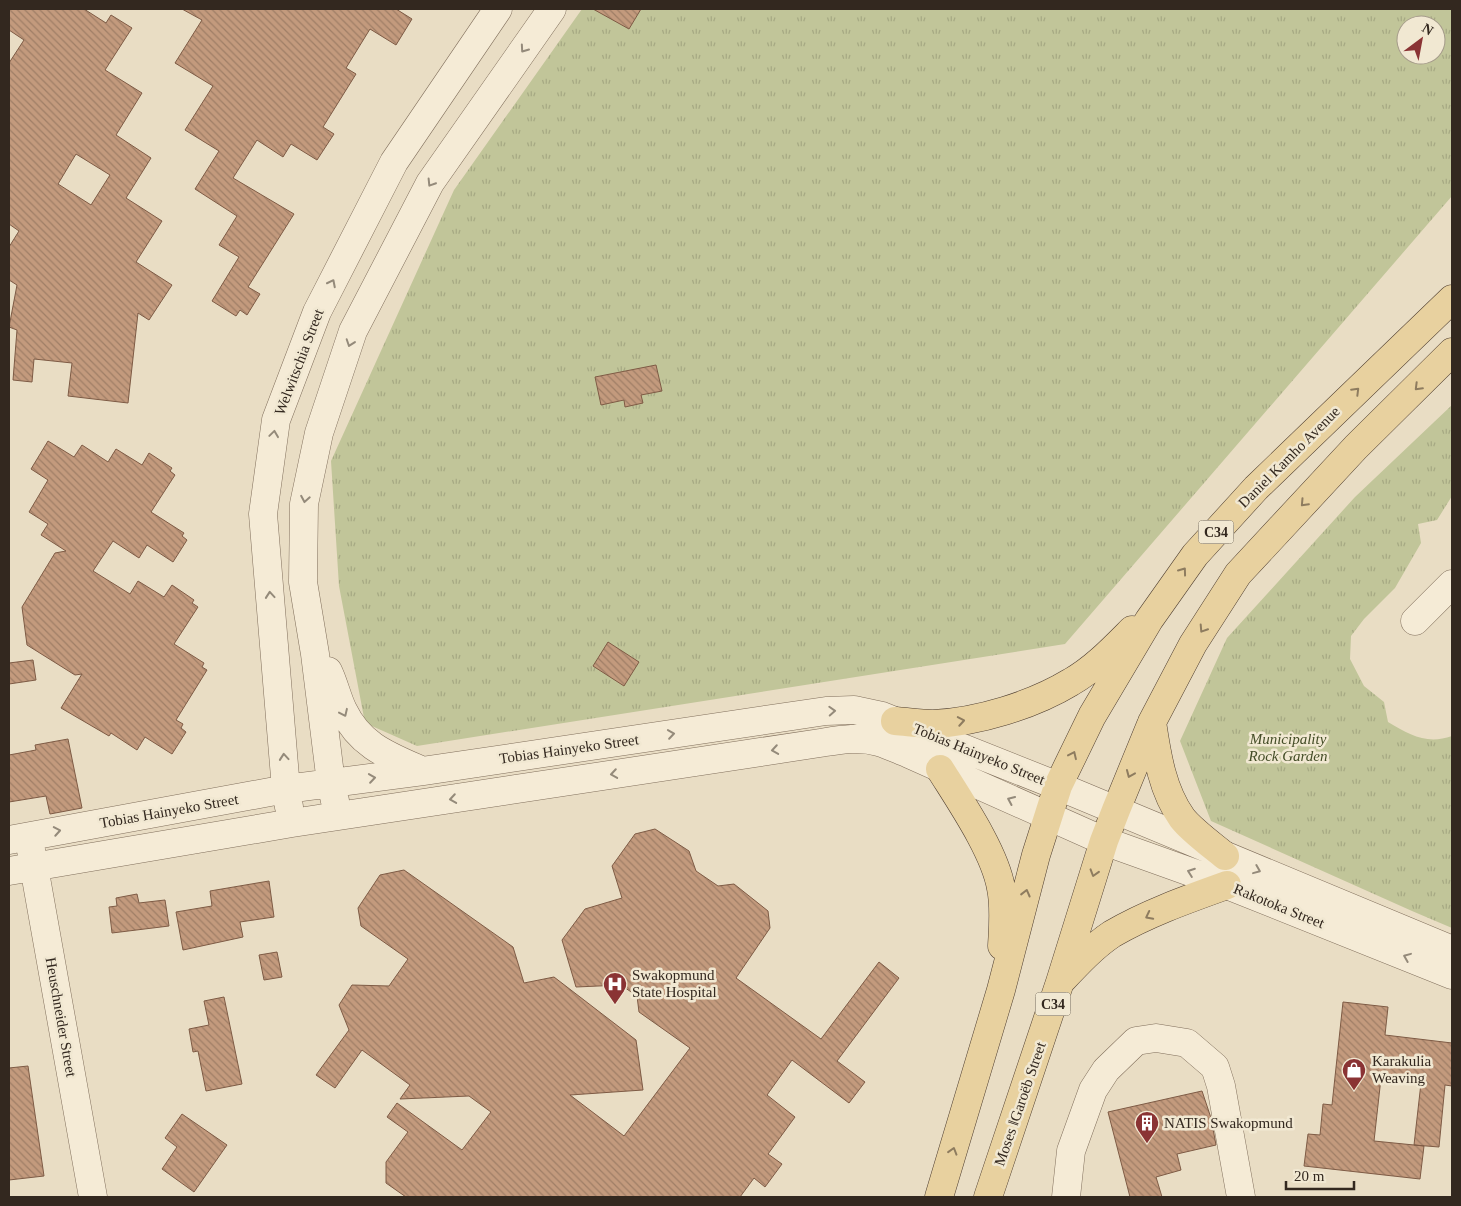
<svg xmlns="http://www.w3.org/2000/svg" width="1461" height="1206" font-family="'Times New Roman',serif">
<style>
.park{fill:url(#park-tufts);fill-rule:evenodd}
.building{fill:url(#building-back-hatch);stroke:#7e5b45;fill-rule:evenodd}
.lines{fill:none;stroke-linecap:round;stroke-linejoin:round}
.minor-casing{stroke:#816f5c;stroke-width:29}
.major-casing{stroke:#4f3e30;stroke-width:29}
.minor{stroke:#f5ebd6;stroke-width:28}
.major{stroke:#e8d19f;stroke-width:28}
.oneway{stroke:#948a7a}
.oneway2{stroke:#8e7c5f}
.labels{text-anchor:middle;stroke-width:5;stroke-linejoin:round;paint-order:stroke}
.shield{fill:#f1e8d2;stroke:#6c6255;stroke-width:1}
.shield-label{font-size:14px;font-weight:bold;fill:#33281f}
.street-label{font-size:15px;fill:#33281f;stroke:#f1e8d2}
.park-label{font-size:15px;font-style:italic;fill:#444d27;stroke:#f1e8d2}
.poi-label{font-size:15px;fill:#33281f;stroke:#f1e8d2;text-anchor:start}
</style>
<defs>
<pattern id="park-tufts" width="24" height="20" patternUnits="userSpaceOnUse" patternTransform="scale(1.25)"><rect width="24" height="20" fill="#c1c599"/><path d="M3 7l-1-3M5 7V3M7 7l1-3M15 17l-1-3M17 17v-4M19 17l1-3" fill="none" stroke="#a6a983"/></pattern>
<pattern id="building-back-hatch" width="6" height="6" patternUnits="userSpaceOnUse" patternTransform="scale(1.25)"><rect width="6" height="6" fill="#c39a7d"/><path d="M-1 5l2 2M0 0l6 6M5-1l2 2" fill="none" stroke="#9f7e66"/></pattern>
</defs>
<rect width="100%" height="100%" fill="#e9ddc4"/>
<path class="park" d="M582 9H1452V196L1065 644 417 746 365 723 339 586 331 461 454 190ZM1406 25H1436V55H1406Z
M1452 405V496L1437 520 1418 524 1421 543 1395 588 1364 619 1351 636 1350 659 1364 686 1384 702 1388 722C1410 735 1427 745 1452 736V928L1412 911 1211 821 1180 741 1227 638 1355 497Z"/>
<path class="building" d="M9 9H84L106 23 111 15 132 28 105 70 142 93 116 135 151 158 126 198 162 221 136 262 172 285 149 320 138 313 128 403 68 396 72 363 34 359 32 382 13 380 17 330 9 327 17 285 9 280V247L19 231 9 224V63L24 40 9 30ZM76 154 110 175 91 205 58 184Z
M182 9H396L412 19 396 45 370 29 346 68 356 74 323 127 334 134 317 160 291 144 283 157 257 140 233 178 294 214 248 287 260 294 247 315 240 310 236 316 212 301 239 257 219 245 237 216 195 189 219 151 185 130 213 86 175 63 202 20Z
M593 9H641L629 29Z
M656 365 662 391 641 395 643 403 625 407 624 400 601 405 595 377Z
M48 441 74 457 82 445 108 462 116 449 142 465 149 453 172 468 170 471 175 475 151 512 184 533 182 536 187 540 173 562 147 545 139 558 113 541 93 571 130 594 138 581 164 597 172 585 194 600 192 603 198 607 174 644 204 663 202 667 207 670 176 720 183 724 181 728 186 732 172 754 145 737 137 750 111 733 109 736 61 708 82 674 75 675 27 645 22 607 55 553 66 551 41 535 48 524 29 512 48 480 31 469Z
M608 642 639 662 624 686 593 666Z
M33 660 36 680 9 684V663Z
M68 739 82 808 50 814 46 796 9 802V755L36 750 35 745Z
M655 829 689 851 696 871 718 886 734 884 768 911 770 928 736 978 821 1039 879 962 899 978 837 1061 865 1082 849 1103 792 1060 767 1095 795 1117 768 1154 782 1164 765 1187 754 1178 740 1197H406L386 1183V1162L408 1132 387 1117 397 1103 462 1150 491 1112 469 1096 400 1099 410 1085 362 1050 335 1088 316 1075 349 1030 339 1005 352 985 389 986 408 959 361 926 358 908 380 875 404 870 513 947 524 983 554 977 636 1040 643 1090 570 1095 624 1136 690 1048 639 1012 637 996 621 985 576 987 562 940 585 909 622 898 612 866 635 834Z
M269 881 274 917 240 922 243 937 183 950 176 912 212 906 210 891Z
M137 894 139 903 165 900 169 926 112 933 109 907 117 906 116 898Z
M277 952 282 977 264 980 259 955Z
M224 997 242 1084 206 1091 198 1051 193 1052 189 1029 209 1025 204 1001Z
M1343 1002 1388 1007 1385 1035 1452 1043V1086L1445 1085 1439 1147 1414 1145 1421 1083 1381 1078 1374 1141 1424 1146 1420 1179 1304 1166 1308 1134 1320 1135 1323 1104 1332 1105Z
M28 1066 44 1176 9 1180V1068Z
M1202 1091 1211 1118 1216 1145 1177 1154 1181 1170 1156 1177 1162 1197H1130L1108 1112Z
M182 1114 227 1145 194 1192 162 1169 177 1147 165 1138Z"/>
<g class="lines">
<g class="minor-casing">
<path id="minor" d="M1415 621 1452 584
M328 671C334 683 337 698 343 710 360 746 389 756 423 771
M335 801 331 783 315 654 303 582 304 504 319 433 353 331 430 183 552 9
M289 807 286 789 263 514 276 420 317 312 394 162 498 9
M9 840 286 789 423 771 826 711 854 710 882 716 1058 786 1452 950
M31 850 93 1197
M9 871 292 823 820 743C839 740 859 736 879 742 889 745 899 750 909 754L1104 841 1227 885 1452 975
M1066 1197 1071 1151 1093 1090 1106 1070 1136 1041 1156 1038 1187 1043 1215 1067 1221 1086 1241 1197"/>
</g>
<g class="major-casing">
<path id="major" d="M895 721C908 722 921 724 933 724 978 722 1033 705 1071 682 1094 669 1113 649 1132 630
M1152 722C1157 755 1162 790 1182 818 1191 830 1213 846 1225 856
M940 769C960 801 995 852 1001 888 1005 907 1003 927 1002 946
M1063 979C1078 963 1094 946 1112 934 1148 913 1188 899 1227 885
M939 1197 1001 990 1036 855 1058 786 1092 716 1149 620 1195 555 1256 488 1452 299
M988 1197 1060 982 1104 841 1116 810 1152 722 1193 644 1238 574 1356 447 1452 352"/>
</g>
<use href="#minor" class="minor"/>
<use href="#major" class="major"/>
</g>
<defs><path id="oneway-chevron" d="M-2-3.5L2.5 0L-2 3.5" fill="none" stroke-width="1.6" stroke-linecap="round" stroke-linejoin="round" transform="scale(1.25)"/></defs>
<g class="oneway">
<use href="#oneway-chevron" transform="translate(524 49) rotate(125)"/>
<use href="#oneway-chevron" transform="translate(431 183) rotate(122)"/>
<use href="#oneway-chevron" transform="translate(332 283) rotate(-63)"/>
<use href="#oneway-chevron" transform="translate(350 343) rotate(109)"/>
<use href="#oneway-chevron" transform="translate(274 434) rotate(-82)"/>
<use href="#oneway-chevron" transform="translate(305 499) rotate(100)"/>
<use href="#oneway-chevron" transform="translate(270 595) rotate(-95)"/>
<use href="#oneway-chevron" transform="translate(832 711) rotate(-3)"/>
<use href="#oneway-chevron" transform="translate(344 713) rotate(65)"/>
<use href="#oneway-chevron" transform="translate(671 734) rotate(-8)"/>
<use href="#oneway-chevron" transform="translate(775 750) rotate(171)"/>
<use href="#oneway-chevron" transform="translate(284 757) rotate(-95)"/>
<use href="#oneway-chevron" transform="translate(614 774) rotate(171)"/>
<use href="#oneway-chevron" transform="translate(372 778) rotate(-8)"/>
<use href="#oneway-chevron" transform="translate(453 799) rotate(171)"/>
<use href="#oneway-chevron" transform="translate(1011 800) rotate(-156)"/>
<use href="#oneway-chevron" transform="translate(57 831) rotate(-10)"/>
<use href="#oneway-chevron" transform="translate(1257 870) rotate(22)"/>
<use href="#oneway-chevron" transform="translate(1191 872) rotate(-160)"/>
<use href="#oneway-chevron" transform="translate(1407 957) rotate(-158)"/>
</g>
<g class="oneway2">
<use href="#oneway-chevron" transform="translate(1418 387) rotate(135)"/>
<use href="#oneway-chevron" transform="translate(1356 391) rotate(-45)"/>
<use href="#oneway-chevron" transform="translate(1304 503) rotate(133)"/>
<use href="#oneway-chevron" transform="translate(1183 571) rotate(-54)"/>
<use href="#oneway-chevron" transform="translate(1203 629) rotate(123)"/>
<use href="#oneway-chevron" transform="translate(961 721) rotate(-10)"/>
<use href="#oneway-chevron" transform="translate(1073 755) rotate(-65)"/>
<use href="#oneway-chevron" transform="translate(1130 774) rotate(113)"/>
<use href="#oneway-chevron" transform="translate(1094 873) rotate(107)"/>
<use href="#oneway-chevron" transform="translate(1026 893) rotate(-76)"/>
<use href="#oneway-chevron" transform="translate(1149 916) rotate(153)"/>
<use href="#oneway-chevron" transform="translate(953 1151) rotate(-73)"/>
</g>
<defs>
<g id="hospital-pin" transform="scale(1.25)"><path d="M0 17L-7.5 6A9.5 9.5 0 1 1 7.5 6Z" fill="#8a3334" stroke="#f1e8d2"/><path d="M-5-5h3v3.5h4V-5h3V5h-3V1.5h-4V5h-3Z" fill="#fff"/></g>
<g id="shop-pin" transform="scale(1.25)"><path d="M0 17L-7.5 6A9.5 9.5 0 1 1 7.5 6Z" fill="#8a3334" stroke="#f1e8d2"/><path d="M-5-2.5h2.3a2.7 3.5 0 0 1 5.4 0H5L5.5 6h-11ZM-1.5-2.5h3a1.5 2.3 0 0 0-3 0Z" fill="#fff"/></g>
<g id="building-pin" transform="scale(1.25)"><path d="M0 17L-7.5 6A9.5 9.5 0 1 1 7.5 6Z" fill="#8a3334" stroke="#f1e8d2"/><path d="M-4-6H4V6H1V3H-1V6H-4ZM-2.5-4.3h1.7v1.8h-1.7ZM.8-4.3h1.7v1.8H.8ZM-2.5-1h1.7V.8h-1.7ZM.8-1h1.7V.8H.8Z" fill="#fff"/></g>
</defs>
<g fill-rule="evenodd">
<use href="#hospital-pin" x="615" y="984"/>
<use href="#shop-pin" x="1354" y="1070"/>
<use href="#building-pin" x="1147" y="1123"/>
</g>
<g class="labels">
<g class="shield">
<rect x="1198.5" y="520.5" width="35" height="23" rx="4"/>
<rect x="1035.5" y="992.5" width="35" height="23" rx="4"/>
</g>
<g class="shield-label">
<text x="1216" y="537">C34</text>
<text x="1053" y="1009">C34</text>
</g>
<g class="street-label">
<text transform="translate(299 362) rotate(-69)" y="5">Welwitschia Street</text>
<text transform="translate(1289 457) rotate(-45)" y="5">Daniel Kamho Avenue</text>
<text transform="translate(569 749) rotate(-8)" y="5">Tobias Hainyeko Street</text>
<text transform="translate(979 754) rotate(22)" y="5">Tobias Hainyeko Street</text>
<text transform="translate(169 811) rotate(-10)" y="5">Tobias Hainyeko Street</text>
<text transform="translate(1279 906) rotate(22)" y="5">Rakotoka Street</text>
<text transform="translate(61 1017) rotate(80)" y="5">Heuschneider Street</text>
<text transform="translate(1020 1104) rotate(-71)" y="5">Moses ǁGaroëb Street</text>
</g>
<g class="park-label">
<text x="1288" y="744">Municipality<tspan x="1288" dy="17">Rock Garden</tspan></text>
</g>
<g class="poi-label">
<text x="632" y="980">Swakopmund<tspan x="632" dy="17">State Hospital</tspan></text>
<text x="1372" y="1066">Karakulia<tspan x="1372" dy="17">Weaving</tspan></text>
<text x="1164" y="1128">NATIS Swakopmund</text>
</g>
</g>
<rect width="1461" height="1206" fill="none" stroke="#33281f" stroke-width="20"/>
<g transform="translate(1421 40) rotate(32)"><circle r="24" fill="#f1e8d2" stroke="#a59b8a"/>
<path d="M0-4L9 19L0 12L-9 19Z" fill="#8a3334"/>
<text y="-8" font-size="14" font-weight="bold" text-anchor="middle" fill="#33281f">N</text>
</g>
<path d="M1286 1181v8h68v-8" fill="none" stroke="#33281f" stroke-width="2.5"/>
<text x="1294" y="1181" font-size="15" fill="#33281f" stroke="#f1e8d2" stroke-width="4" paint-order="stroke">20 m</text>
</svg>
